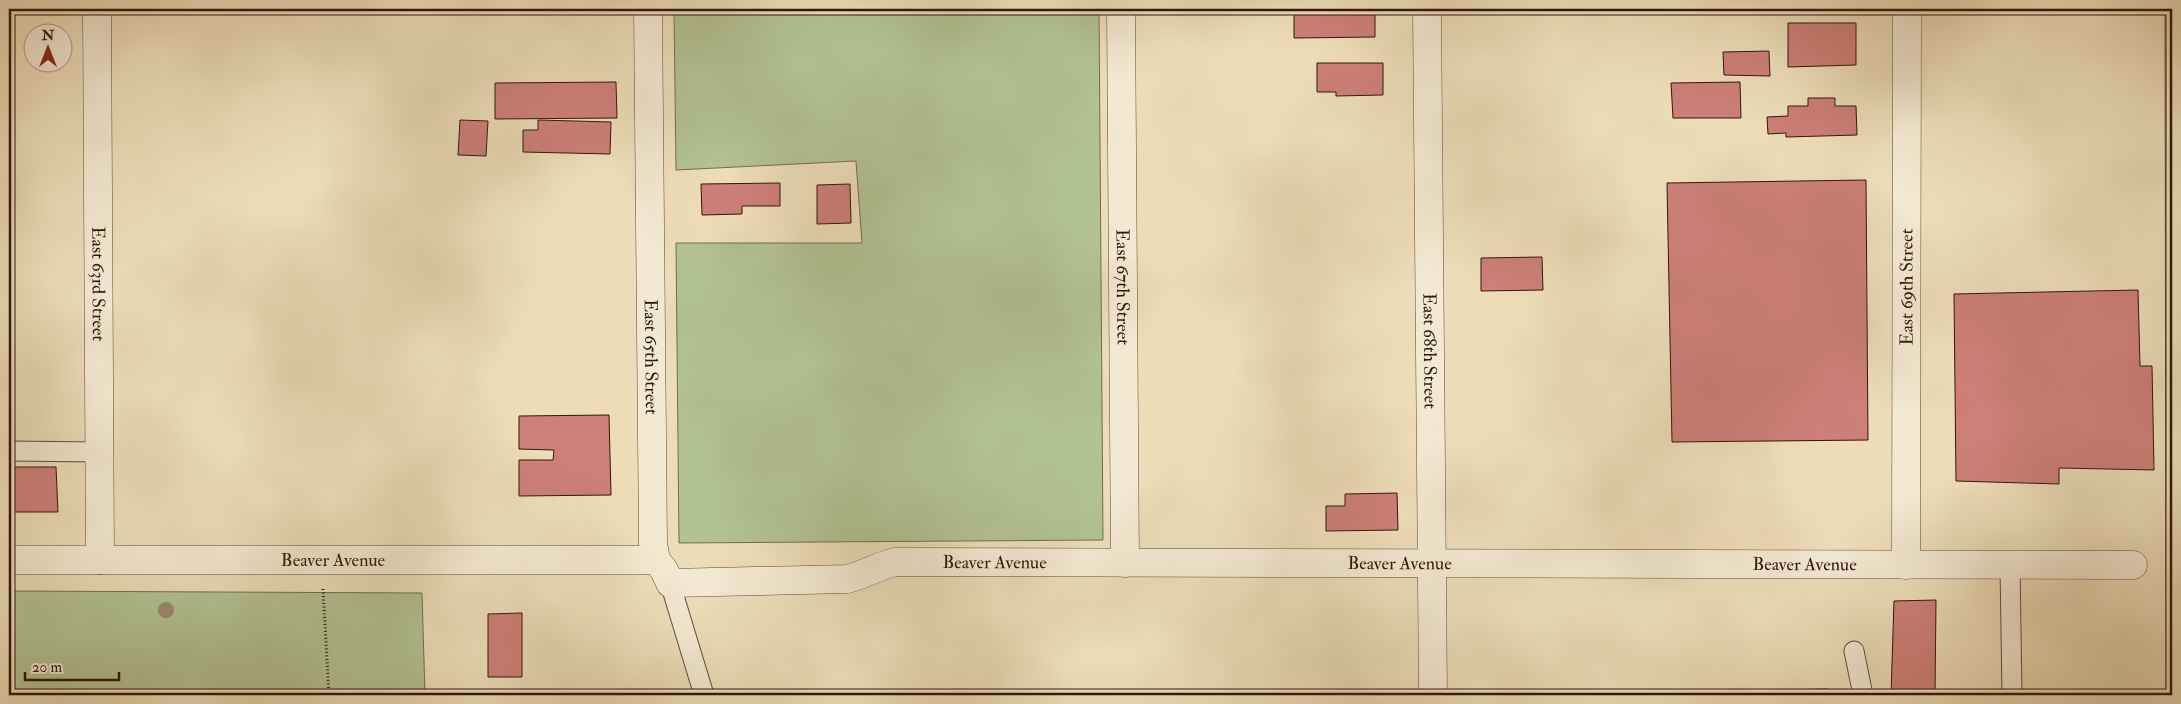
<svg xmlns="http://www.w3.org/2000/svg" width="2181" height="704" font-family="'IM FELL Double Pica',serif">
<style>
.green{fill:#b2c293;stroke:#726c50}
.building{fill:#cd7f78;stroke:#32160c}
.lines{fill:none;stroke-linecap:round;stroke-linejoin:round}
.lane-casing{stroke:#604837;stroke-width:21}
.street-casing{stroke:#604837;stroke-width:29}
.path{stroke:#32160c;stroke-width:3;stroke-dasharray:1 2.5;stroke-linecap:butt}
.lane{stroke:#f3e9d1;stroke-width:19}
.street{stroke:#f3e9d1;stroke-width:28}
.tree{fill:#9b8c6f}
.labels{text-anchor:middle;stroke-width:5;stroke-linejoin:round;paint-order:stroke}
.street-label{font-size:18px;fill:#32160c;stroke:#f3e9d1}
</style>
<rect width="100%" height="100%" fill="#ecddb8"/>
<filter id="stains"><feTurbulence type="fractalNoise" baseFrequency=".004" numOctaves="4"/><feColorMatrix values="0 0 0 0 .2 0 0 0 0 .09 0 0 0 0 .02 0 0 0 .5 -.17"/></filter>
<radialGradient id="worn" r=".72"><stop offset=".6" stop-color="#630" stop-opacity="0"/><stop offset="1" stop-color="#630" stop-opacity=".3"/></radialGradient>
<path class="green" d="M674 9H1099L1103 540 679 543 676 243H862L856 161 676 170Z
M2165 9H2172V695H2166Z
M9 591 422 593 425 695H9Z"/>
<path class="building" d="M1313 9H1375V37L1294 38V12H1313Z
M1788 23H1856V65L1788 67Z
M1769 51 1770 76 1724 75 1723 52Z
M1317 63H1383V95L1336 96V92H1317Z
M616 82 617 118 495 119V83Z
M1740 82 1741 118H1673L1671 83Z
M1808 98H1835V106H1856L1857 135 1786 137V133L1768 134 1767 117 1788 116V106H1808Z
M460 120 488 121 486 156 458 155Z
M538 120 611 122 610 154 523 152V130H538Z
M1866 180 1868 440 1672 442 1667 183Z
M780 183V206H742V214L702 215 701 184Z
M850 184 851 223 817 224V185Z
M1542 257 1543 290 1481 291V258Z
M2138 290 2140 366H2152L2154 470 2059 468V484L1956 481 1954 294Z
M609 415 611 495 519 496V460H553L554 450 519 449V416Z
M9 467H56L58 512H9Z
M1397 493 1398 530 1326 531V506H1345V494Z
M1936 600 1935 695H1891L1894 601Z
M522 613V677H488V614Z
M1827 689V695H1784V690Z"/>
<g class="lines">
<g class="lane-casing">
<path id="lane" d="M9 451 99 452
M2010 565 2012 695
M670 583 704 695
M1854 651 1863 695"/>
</g>
<g class="street-casing">
<g id="street">
<path id="s1" d="M97 9 100 560"/>
<path id="s2" d="M648 9 653 543 656 560 664 570 670 583 847 579C864 575 878 566 895 562L2133 565"/>
<path id="s3" d="M1121 9 1125 563"/>
<path id="s4" d="M1427 9 1433 695"/>
<path id="s5" d="M9 560H656"/>
<path id="s6" d="M1906 565 1907 9"/>
</g>
</g>
<path class="path" d="M323 589 329 695"/>
<use href="#lane" class="lane"/>
<use href="#street" class="street"/>
</g>
<circle class="tree" cx="166" cy="610" r="8"/>
<g class="labels">
<g class="street-label">
<text dy="6" stroke="none"><textPath href="#s1" startOffset="275">East 63rd Street</textPath></text>
<text dy="6" stroke="none"><textPath href="#s3" startOffset="278">East 67th Street</textPath></text>
<text dy="6" stroke="none"><textPath href="#s6" startOffset="278">East 69th Street</textPath></text>
<text dy="6" stroke="none"><textPath href="#s4" startOffset="342">East 68th Street</textPath></text>
<text dy="6" stroke="none"><textPath href="#s2" startOffset="348">East 65th Street</textPath></text>
<text dy="6" stroke="none"><textPath href="#s5" startOffset="324">Beaver Avenue</textPath></text>
<text dy="6" stroke="none"><textPath href="#s2" startOffset="906">Beaver Avenue</textPath></text>
<text dy="6" stroke="none"><textPath href="#s2" startOffset="1311">Beaver Avenue</textPath></text>
<text dy="6" stroke="none"><textPath href="#s2" startOffset="1716">Beaver Avenue</textPath></text>
</g>
</g>
<rect width="2181" height="704" fill="none" stroke="#ecddb8" stroke-width="30"/>
<rect x="10" y="10" width="2161" height="684" fill="none" stroke="#32160c" stroke-width="2.5"/>
<rect x="15" y="15" width="2151" height="674" fill="none" stroke="#32160c"/>
<g transform="translate(48 48)"><circle r="24" fill="#f3e9d1" stroke="#a69582"/>
<path d="M0-4L9 19L0 12L-9 19Z" fill="#8f2418"/>
<text y="-8" font-size="14" font-weight="bold" text-anchor="middle" fill="#32160c">N</text>
</g>
<path d="M25 672v8h94v-8" fill="none" stroke="#32160c" stroke-width="2.5"/>
<text x="32" y="672" font-size="15" fill="#32160c" stroke="#f3e9d1" stroke-width="4" paint-order="stroke">20 m</text>
<rect width="100%" height="100%" filter="url(#stains)"/>
<rect width="100%" height="100%" fill="url(#worn)"/>
</svg>
